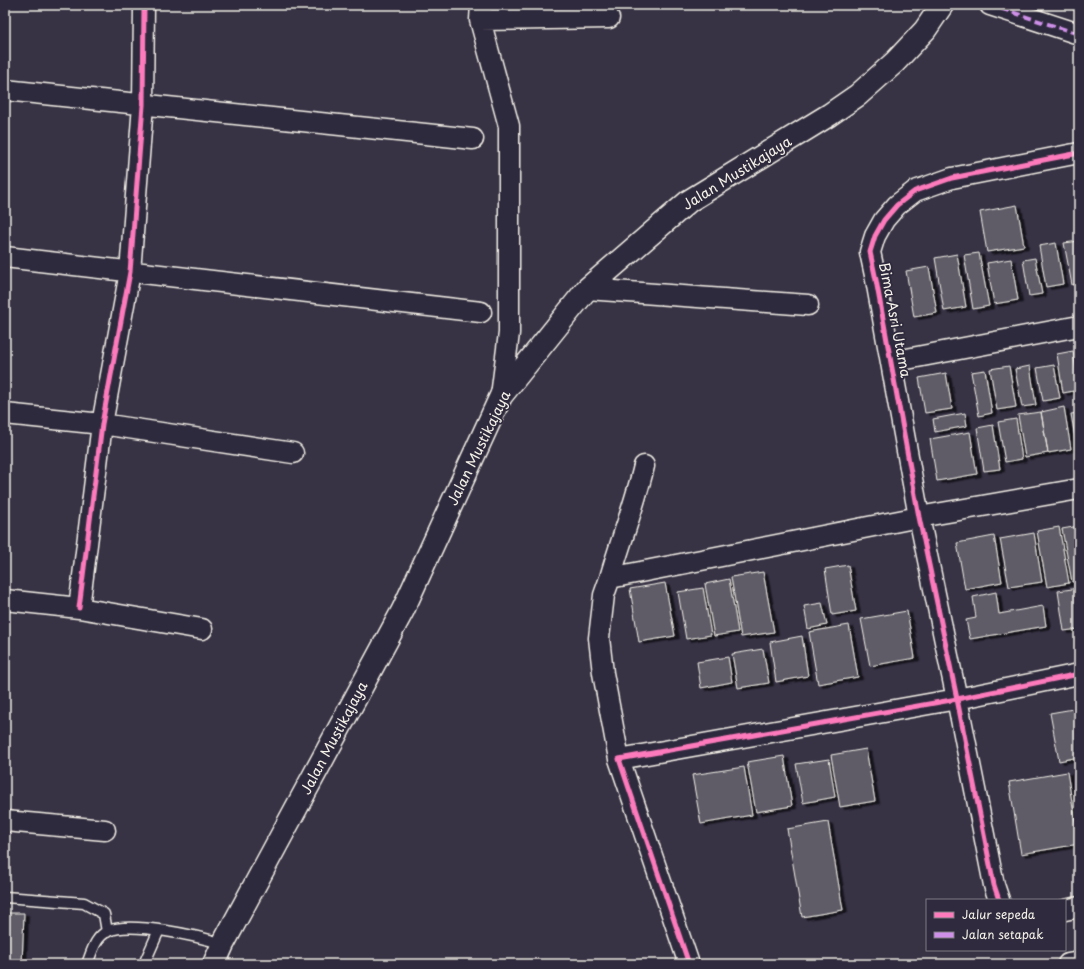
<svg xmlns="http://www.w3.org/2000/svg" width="1084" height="969" font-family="'Playpen Sans',sans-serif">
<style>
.building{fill:#5f5c67;stroke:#f4f1e8;filter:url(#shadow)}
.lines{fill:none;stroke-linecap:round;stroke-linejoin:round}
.service-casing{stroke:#f4f1e8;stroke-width:13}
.minor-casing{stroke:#f4f1e8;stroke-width:23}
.secondary-casing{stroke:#f4f1e8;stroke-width:25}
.service{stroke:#2f2a3d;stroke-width:10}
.minor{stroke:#2f2a3d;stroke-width:20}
.secondary{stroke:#2f2a3d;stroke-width:22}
.quiet{stroke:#ce8fe9;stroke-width:4;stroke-dasharray:8 4;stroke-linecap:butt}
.cycleway-casing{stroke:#2f2a3d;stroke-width:8}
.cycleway{stroke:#fd7abc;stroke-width:5}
.labels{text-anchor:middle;stroke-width:3.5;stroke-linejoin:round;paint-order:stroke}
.street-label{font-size:14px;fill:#f4f1e8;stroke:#2f2a3d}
</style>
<defs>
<filter id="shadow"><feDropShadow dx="4.5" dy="2.5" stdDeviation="0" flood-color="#0009"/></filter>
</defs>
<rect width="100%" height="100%" fill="#373244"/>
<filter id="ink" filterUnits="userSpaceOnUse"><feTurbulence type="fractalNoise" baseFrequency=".025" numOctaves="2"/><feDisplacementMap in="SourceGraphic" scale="8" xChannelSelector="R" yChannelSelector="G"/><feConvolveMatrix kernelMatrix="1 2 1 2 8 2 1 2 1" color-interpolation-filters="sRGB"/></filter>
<g filter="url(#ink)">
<path class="building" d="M1017 205 1024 246 987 252 980 212Z
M1079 241V284L1072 285 1064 243Z
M1056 243 1063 284 1046 287 1039 246Z
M979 253 989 306 973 309 964 255Z
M957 254 966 307 944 311 935 258Z
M1035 258 1042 294 1029 296 1023 260Z
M1011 259 1018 300 994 304 987 263Z
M929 267 937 313 914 317 906 271Z
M1073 351 1079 390 1063 393 1057 354Z
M1054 365 1060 398 1043 401 1037 368Z
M1009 366 1016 407 997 410 990 369Z
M1030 366 1036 405 1022 407 1015 369Z
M985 370 992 413 979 416 971 372Z
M946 373 952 409 925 413 919 378Z
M1064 407 1071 449 1048 453 1041 412Z
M1041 412 1048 453 1025 457 1018 415Z
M965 413 967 426 935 432 933 419Z
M1079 413V449H1077L1071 414Z
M1016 419 1022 459 1005 462 998 422Z
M993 425 1000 469 984 471 977 428Z
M970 432 977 474 937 481 930 439Z
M1079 526V580L1072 582 1062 529Z
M1059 527 1069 583 1047 587 1037 531Z
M1034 533 1042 582 1009 587 1000 539Z
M994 536 1002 582 965 589 957 543Z
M848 565 856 611 832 615 825 569Z
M763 572 774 632 741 637 731 577Z
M729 579 738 632 714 636 705 584Z
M665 583 675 636 639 642 630 589Z
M703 588 711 635 686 639 678 592Z
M1079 588V629L1064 631 1058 591Z
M996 592 999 614 1043 606 1046 626 970 639 966 620 976 618 973 597Z
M822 603 827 625 808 629 804 606Z
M907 611 915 658 870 666 861 619Z
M849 625 858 677 818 684 809 632Z
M802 636 808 676 776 682 770 642Z
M763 649 769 683 738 688 732 654Z
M728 657 732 682 701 688 697 662Z
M1079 708V757L1059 761 1050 713Z
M866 749 875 801 840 807 831 755Z
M784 756 792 806 756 812 747 762Z
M829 759 835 797 803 803 796 764Z
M744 767 752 815 701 824 692 775Z
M1067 772 1079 844 1021 854 1009 782Z
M828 822 843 910 802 917 787 829Z
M5 913H24L22 964H5Z"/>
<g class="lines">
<g class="service-casing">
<path id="service" d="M5 897 84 903 104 914 107 932
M87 964C92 952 95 937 108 931 131 921 198 936 223 944
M144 964 159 930"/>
</g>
<g class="minor-casing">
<path id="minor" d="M481 5 480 20 509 126V333L501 396
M990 5 1079 34
M480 20 609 18
M5 90 473 139
M5 257 481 312
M587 289 808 305
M891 362 1079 326
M5 414 102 424 293 453
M610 578C621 540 635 504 644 466
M5 600 79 608 202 629
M79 608 102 424 130 272 143 105 144 5
M619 759 603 673 599 638 604 595 610 578 919 517 1079 489
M5 821 105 830
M999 900 994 885 957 699 919 517 876 280 870 252 875 236 884 220 897 205 915 191 952 178 1079 153
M1065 910 1079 907
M689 964 619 759 957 699 1079 674
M1068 964 1079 962"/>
</g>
<g class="secondary-casing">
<path id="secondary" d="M214 964 223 944 403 610 501 396 587 289 689 201 829 115 858 95 895 62 925 30 942 5"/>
</g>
<use href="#service" class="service"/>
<use href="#minor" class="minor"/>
<use href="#secondary" class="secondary"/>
<path class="quiet" d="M990 5 1079 34"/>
<g class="cycleway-casing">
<path id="cycleway" d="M79 608 102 424 130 272 143 105 144 5
M999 900 994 885 957 699 919 517 876 280 870 252 875 236 884 220 897 205 915 191 952 178 1079 153
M689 964 619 759 957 699 1079 674"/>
</g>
<use href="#cycleway" class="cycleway"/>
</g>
</g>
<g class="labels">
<g class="street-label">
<text transform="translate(737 173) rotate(-32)" y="5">Jalan Mustikajaya</text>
<text transform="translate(895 320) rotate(79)" y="5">Bima Asri Utama</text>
<text transform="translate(479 448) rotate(-64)" y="5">Jalan Mustikajaya</text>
<text transform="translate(334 738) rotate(-62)" y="5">Jalan Mustikajaya</text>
</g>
</g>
<rect width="1084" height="969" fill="none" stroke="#2f2a3d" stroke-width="20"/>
<rect x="10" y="10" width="1064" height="949" fill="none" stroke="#f4f1e8" stroke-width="1.5" filter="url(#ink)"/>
<rect x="926" y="899" width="140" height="52" fill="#2f2a3d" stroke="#7e7a81"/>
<rect x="934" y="912" width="20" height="6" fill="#fd7abc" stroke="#7e7a81"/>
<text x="962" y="919" font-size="12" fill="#f4f1e8">Jalur sepeda</text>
<rect x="934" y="932" width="20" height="6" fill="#ce8fe9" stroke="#7e7a81"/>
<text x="962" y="939" font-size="12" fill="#f4f1e8">Jalan setapak</text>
</svg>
